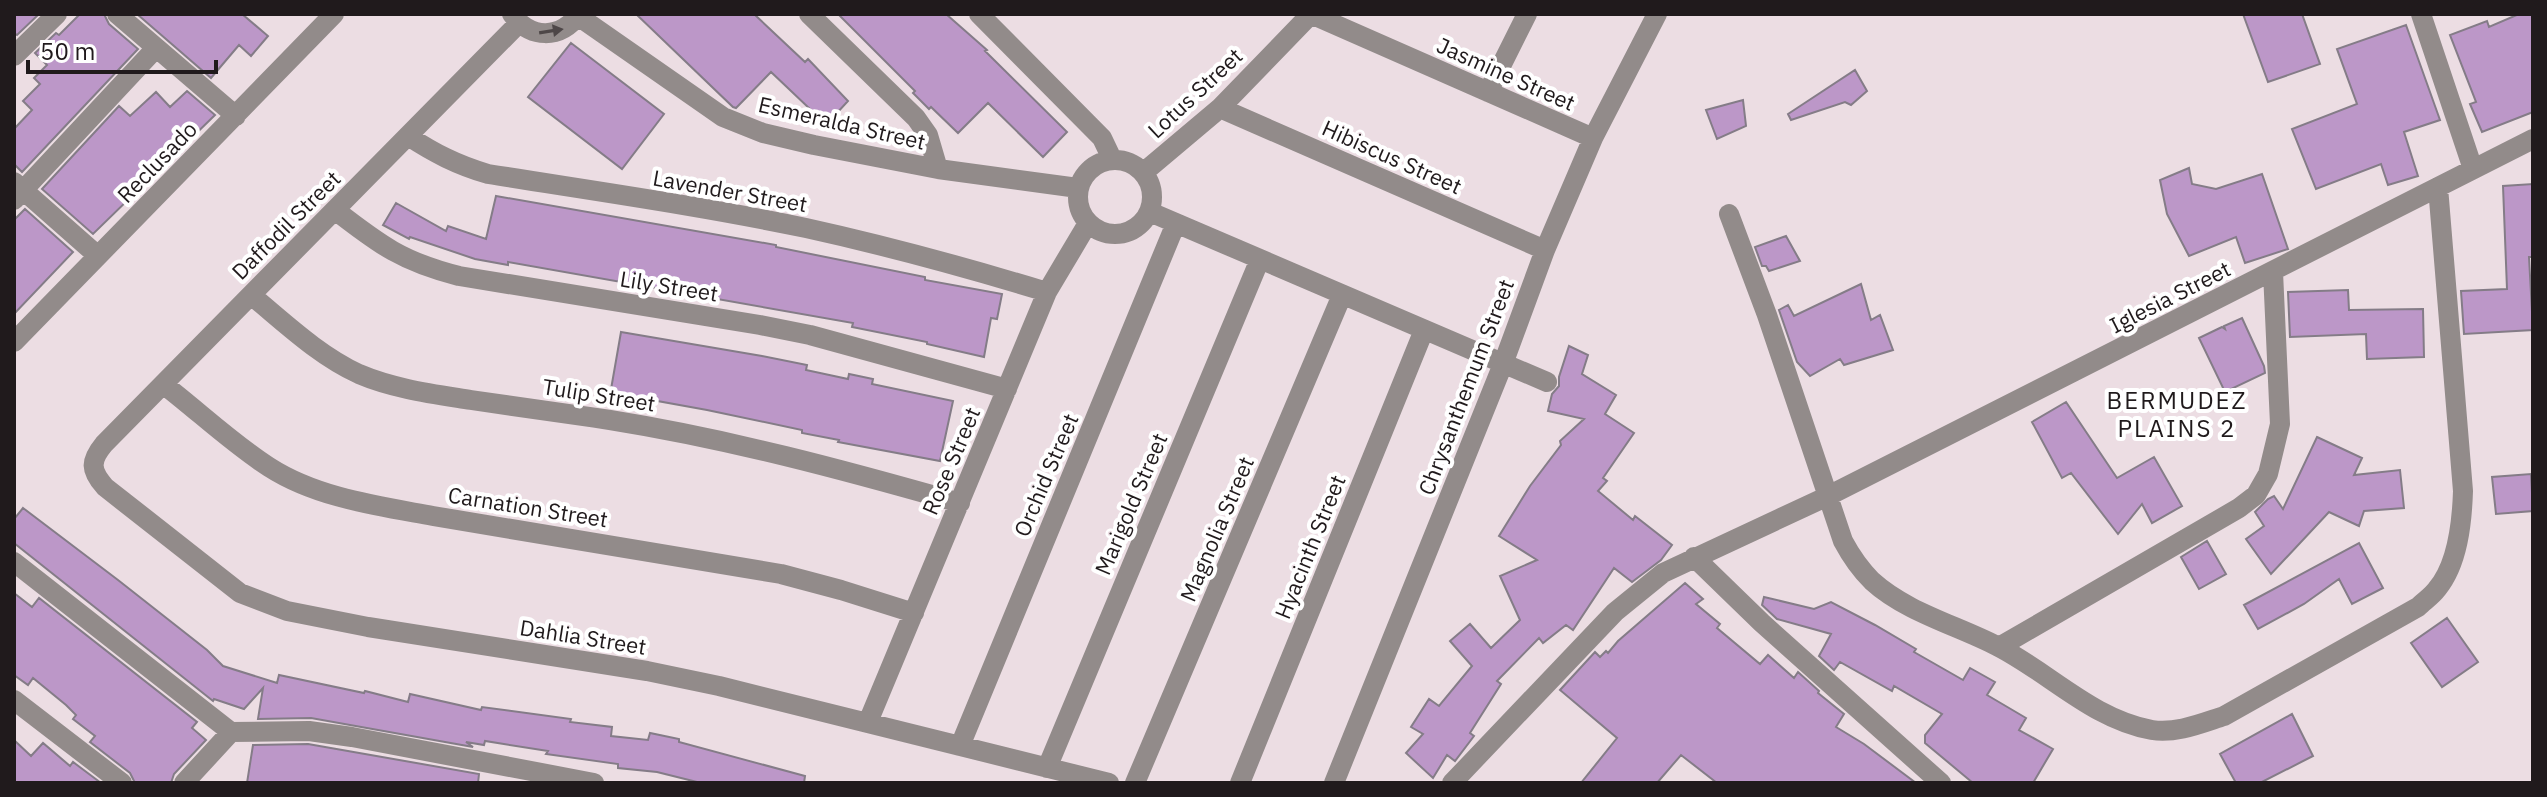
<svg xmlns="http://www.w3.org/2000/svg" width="2547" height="797" font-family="'IBM Plex Sans',sans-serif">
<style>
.building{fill:#bc97c8;stroke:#847c87;stroke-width:2}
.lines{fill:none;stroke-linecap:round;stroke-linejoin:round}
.minor{stroke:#928b8a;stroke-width:20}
.oneway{fill:#4e4748}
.labels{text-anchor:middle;stroke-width:8;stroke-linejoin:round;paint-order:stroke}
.street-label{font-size:22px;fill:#201a1c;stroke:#fff}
.neighbourhood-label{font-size:24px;letter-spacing:2px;fill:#201a1c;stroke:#fff}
</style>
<rect width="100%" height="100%" fill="#ecdde3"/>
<path class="building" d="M14 14H37L38 15 17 35 14 33Z
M80 14H104L109 24 138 49 22 172 14 164V129L32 110 23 101 40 84 34 78 47 65 35 53 56 33 59 35Z
M137 14H242L268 36 251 56 239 45 211 78Z
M636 14H754L805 62 808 59 848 101 824 127 808 111 810 109 771 72 736 108 733 107Z
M838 14H946L987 50 985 51 1067 132 1043 157 988 103 958 133 931 107 929 109 913 93 915 91Z
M2243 14H2302L2320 64 2268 82Z
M2519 14H2533V112L2482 132 2470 104 2476 102 2450 35 2487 21 2489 27Z
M2406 25 2440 120 2404 132 2418 176 2388 185 2381 164 2316 189 2292 129 2357 104 2337 49Z
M571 43 664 114 622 169 528 97Z
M1855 70 1867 91 1851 105 1845 102 1791 120 1788 114Z
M187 91 215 115 93 234 42 189 119 106 130 116 156 92 170 107Z
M1743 100 1746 126 1717 139 1706 110Z
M2189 168 2192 184 2216 189 2262 174 2288 249 2245 263 2236 237 2189 256 2167 214 2160 180Z
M2533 184V257H2529L2533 330 2464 334 2461 291 2507 289 2503 186Z
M496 196 776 245V247L925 277V280L1002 294 997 319 991 318 984 357 927 344V342L852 327 853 323 508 262V265L475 259 410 237 409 239 383 225 396 203 446 231 448 226 486 239Z
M25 209 73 252 14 314V220Z
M1786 236 1800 261 1769 271 1766 266H1762L1755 247Z
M1861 284 1871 320 1880 315 1893 350 1844 365 1840 359 1810 376 1797 362 1779 310 1788 305 1794 316Z
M2348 290 2349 310 2423 309 2424 357 2367 359 2366 334 2290 337 2288 292Z
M2242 318 2264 366 2265 373 2225 392 2199 338 2222 327 2225 329 2224 326Z
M621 332 762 356 807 365 806 370 848 379 849 374 873 379 872 384 953 401 940 461 838 442 839 440 802 433V430L707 410 635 397 634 400 610 395Z
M1569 346 1588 355 1582 374 1616 395 1605 414 1634 433 1603 478 1607 481 1598 491 1633 520 1635 516 1672 545 1661 560 1632 582 1614 568 1573 630 1566 625 1543 643 1539 638 1497 681 1501 684 1470 733 1474 736 1455 761 1447 755 1433 778 1406 753 1423 734 1411 727 1429 699 1439 706 1472 666 1450 641 1470 624 1491 648 1520 620 1500 576 1537 560 1499 536 1530 486 1561 445 1560 441 1584 419 1548 411 1552 394 1559 386V377Z
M2066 402 2117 478 2154 457 2182 506 2152 523 2142 504 2118 534 2071 473 2062 478 2032 422Z
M2317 437 2362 458 2354 475 2400 470 2404 508 2364 511 2359 526 2329 512 2271 574 2246 539 2264 526 2255 512 2268 499 2274 496 2283 509Z
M2531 474 2533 511 2496 514 2492 477Z
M23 508 118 580 207 650 223 666 277 683 279 675 364 693 365 691 408 702 410 694 481 710 482 707 571 719 570 722 612 727 611 736 648 740 650 733 679 739V742L805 776 804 783H701L657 772 618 768V764L546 754 548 751 485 741 484 745 466 742 473 747 311 718 258 719 263 688 244 709 214 699 213 701 14 543V519Z
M2207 541 2226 574 2199 589 2181 557Z
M2359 543 2383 588 2352 604 2339 579 2304 604 2258 629 2244 605Z
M1685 583 1703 599 1696 604 1720 624 1717 628 1760 664 1768 655 1794 678 1798 672 1819 691 1818 693 1844 714 1836 727 1864 744 1916 783H1717L1681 755 1657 783H1581L1617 738 1560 690 1595 652 1600 657 1606 651 1608 653 1618 641Z
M14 593 32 607 39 598 197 722 192 728 206 740 174 774 171 783H135L130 773 90 742 95 736 73 719 76 715 66 705 33 678 28 685 14 675Z
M1764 597 1814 609 1831 602 1875 625 1916 649 1914 652 1963 680 1970 668 1995 682 1987 695 2026 718 2019 730 2053 749 2033 783H1973L1925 743V735L1942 714 1894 686 1892 691 1840 662 1834 670 1819 656 1831 634 1777 619 1762 605Z
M2447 618 2478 662 2442 687 2411 643Z
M2292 714 2313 756 2260 783H2236L2220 754Z
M14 740 31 756 43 743 70 766 73 762 101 783H14Z
M308 744 479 774 478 783H247L253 745Z"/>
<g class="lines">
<path class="minor" d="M117 14 236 116
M512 14C530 39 560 40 579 14
M809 14 916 118 928 135 938 169
M979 14 1102 138 1112 159
M1311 14 1593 138
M2421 14 2473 169
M578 16 723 117 763 133 814 145 938 169 1078 188
M519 23 104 444C90 461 90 470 105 487L240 593 287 611 368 627 647 671 719 686 1109 783
M14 56 57 14
M1488 92 1527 14
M1220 108 1545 250
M408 136C434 153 457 165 488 174 594 191 701 206 806 228 888 246 968 268 1047 292
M1078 197a37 37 0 1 1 74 0a37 37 0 1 1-74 0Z
M1144 172 1220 108 1311 14
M14 182 98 256
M14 200 156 48
M335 210C380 245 403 262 459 276L760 325 810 335 1007 389
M1150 212 1547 382
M1729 214 1767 315 1843 541C1851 556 1860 569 1872 581 1906 612 1956 625 1997 646 2050 673 2092 719 2152 730 2176 734 2202 723 2224 716L2418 607C2424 601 2432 596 2437 589 2458 564 2462 522 2463 491L2438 187
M251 295C285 323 318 355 359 374 394 389 434 394 471 400 518 407 564 413 610 420 729 439 844 470 960 503
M14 342 334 14
M163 384C197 410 234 445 269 467 317 498 379 506 433 516L781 574 841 590 914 613
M1694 557 1762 623 1941 783
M14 562 231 732 309 731 352 737 594 783
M1999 647 2239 508 2256 495 2268 474 2280 424 2273 272
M14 700 122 783
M868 722 1047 292 1088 223
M960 746 1176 223
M1047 768 1260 259
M184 783 231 732
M1135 783 1342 295
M1240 783 1424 330
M1334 783 1503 364 1545 250 1593 138 1657 14
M1452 783 1615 612 1663 573 1828 496 2533 139"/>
</g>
<defs><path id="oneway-solid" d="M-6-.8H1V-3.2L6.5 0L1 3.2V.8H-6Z" transform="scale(2)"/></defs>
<use class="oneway" href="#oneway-solid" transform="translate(551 31) rotate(-9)"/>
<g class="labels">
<g class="street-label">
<text transform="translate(1506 74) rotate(24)" y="8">Jasmine Street</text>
<text transform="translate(1195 93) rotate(-43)" y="8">Lotus Street</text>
<text transform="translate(842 123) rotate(13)" y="8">Esmeralda Street</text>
<text transform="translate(1392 157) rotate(24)" y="8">Hibiscus Street</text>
<text transform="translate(157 162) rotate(-46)" y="8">Reclusado</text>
<text transform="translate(730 191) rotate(10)" y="8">Lavender Street</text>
<text transform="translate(286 225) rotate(-45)" y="8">Daffodil Street</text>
<text transform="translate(669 286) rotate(9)" y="8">Lily Street</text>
<text transform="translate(2170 297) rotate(-27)" y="8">Iglesia Street</text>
<text transform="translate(1466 387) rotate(-69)" y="8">Chrysanthemum Street</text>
<text transform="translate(599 395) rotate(9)" y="8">Tulip Street</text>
<text transform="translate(951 461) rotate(-67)" y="8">Rose Street</text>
<text transform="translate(1046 475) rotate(-67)" y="8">Orchid Street</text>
<text transform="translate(1131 504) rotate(-67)" y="8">Marigold Street</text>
<text transform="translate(528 507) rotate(9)" y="8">Carnation Street</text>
<text transform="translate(1217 529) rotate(-67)" y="8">Magnolia Street</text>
<text transform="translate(1310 547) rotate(-68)" y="8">Hyacinth Street</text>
<text transform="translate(583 637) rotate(9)" y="8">Dahlia Street</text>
</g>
<g class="neighbourhood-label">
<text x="2177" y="409">BERMUDEZ<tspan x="2177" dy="28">PLAINS 2</tspan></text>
</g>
</g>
<rect width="2547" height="797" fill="none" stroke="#201a1c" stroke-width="32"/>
<path d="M28 60v12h188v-12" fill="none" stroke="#201a1c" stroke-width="4"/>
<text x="40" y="60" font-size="24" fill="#201a1c" stroke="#ffffff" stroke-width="6" paint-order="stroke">50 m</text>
</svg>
